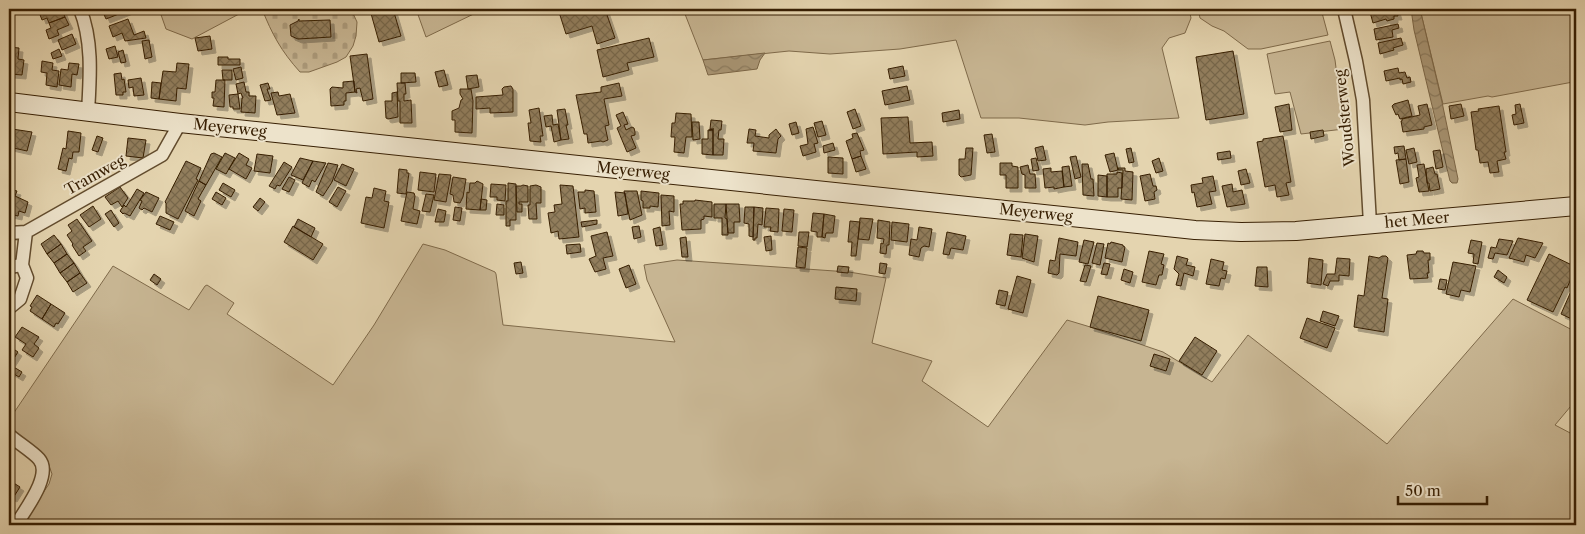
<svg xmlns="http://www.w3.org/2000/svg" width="1585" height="534" font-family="'Libre Caslon Text',serif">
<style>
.green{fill:#c7b592;stroke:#7f6a4a}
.cemetery{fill:url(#cemetery-stones);stroke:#7f6a4a}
.water{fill:url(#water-waves);stroke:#7b6647}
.building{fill:url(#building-cross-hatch);stroke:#371f03;filter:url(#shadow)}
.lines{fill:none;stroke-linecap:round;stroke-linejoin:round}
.minor-casing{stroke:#624c2e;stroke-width:15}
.secondary-casing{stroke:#371f03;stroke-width:20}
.minor{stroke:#ede3cb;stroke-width:12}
.secondary{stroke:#ede3cb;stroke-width:18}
.labels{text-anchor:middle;stroke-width:4;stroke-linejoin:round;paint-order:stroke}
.street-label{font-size:15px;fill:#371f03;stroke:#ede3cb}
</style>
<defs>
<pattern id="cemetery-stones" width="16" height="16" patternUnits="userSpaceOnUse" patternTransform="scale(1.25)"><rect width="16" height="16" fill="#c7b592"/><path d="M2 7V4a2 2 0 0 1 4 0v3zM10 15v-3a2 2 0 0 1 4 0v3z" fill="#ac9b7c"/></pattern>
<pattern id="water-waves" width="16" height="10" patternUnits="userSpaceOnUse" patternTransform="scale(1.25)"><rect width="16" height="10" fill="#a99675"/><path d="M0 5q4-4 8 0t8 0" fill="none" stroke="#8a7a5e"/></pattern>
<pattern id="building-cross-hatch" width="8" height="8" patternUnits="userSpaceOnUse" patternTransform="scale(1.25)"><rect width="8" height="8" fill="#917d5c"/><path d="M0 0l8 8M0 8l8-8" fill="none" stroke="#77664a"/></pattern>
<filter id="shadow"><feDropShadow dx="4" dy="4" stdDeviation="0" flood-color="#0004"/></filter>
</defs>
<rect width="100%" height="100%" fill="#e4d4af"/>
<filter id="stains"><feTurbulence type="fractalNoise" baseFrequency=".004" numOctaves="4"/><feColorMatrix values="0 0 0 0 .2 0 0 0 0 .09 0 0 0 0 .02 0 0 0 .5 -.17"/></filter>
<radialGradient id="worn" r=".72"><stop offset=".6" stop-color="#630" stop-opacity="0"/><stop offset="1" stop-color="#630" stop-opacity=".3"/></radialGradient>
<path class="green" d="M159 9H237L239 14 192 39 166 29Z
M416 9H484L426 37Z
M683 9H1189L1191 18 1185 33 1169 38 1162 48 1179 118 1108 122 1085 125 1019 118H981L956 40 900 49 830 54 789 51 703 60Z
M1198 9H1321L1328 35 1261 49H1248L1224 31 1212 26 1200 18Z
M1420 9H1576V96L1573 82 1492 97 1488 96 1443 104Z
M1330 41 1335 60 1344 129 1301 134 1290 92 1275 94 1267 54Z
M423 244 445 250 495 272 496 274 503 325 675 342 647 280 644 265 677 260 849 272 886 278 872 343 932 361 922 381 988 427 1067 320 1087 326 1163 352 1212 382 1248 335 1387 444 1513 299 1576 332V400L1555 425 1574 435 1576 433V525H21L49 484 52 474 47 460 34 446 9 430V420L113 266 189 310 205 286 207 285 234 303 227 314 333 385 374 325Z"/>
<path class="cemetery" d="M262 9H351L357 22 356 36 353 46 346 57 337 62 309 72H300C281 51 272 34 262 9Z"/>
<path class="water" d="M1411 9H1420L1442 102 1458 179 1457 183H1452L1450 181 1414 30Z
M765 53 760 60 757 69 708 75 703 60Z"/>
<path class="building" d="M47 9H62L65 17 49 23 47 18 42 20 39 12Z
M105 9H128L129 10 106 19 102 10Z
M374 9H393L401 36 379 42 370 10Z
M558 9H605L615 38 597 44 592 26 566 34Z
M1382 9H1396L1398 16H1394V19L1387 21 1386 19 1373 23 1370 12Z
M65 17 69 25 57 30 59 35 49 39 46 30 51 28 49 23Z
M128 19 134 35 144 31 146 38 125 41 122 33 113 37 109 26Z
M299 19V21L330 20 331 37 298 39 291 36 290 25 298 21Z
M1398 24 1399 28 1392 30 1393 37 1376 40 1374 29Z
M72 34 76 44 62 50 58 40Z
M210 36 212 49 198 51 195 38Z
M649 38 654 57 627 63 629 70 603 77 597 50Z
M1401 38 1403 45 1393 48 1394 50 1380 54 1378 43Z
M149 40 152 57 145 59 142 41Z
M115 46 118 57 109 59 106 49Z
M9 47 19 48 18 59 24 60 22 75 10 74 11 60 9 59Z
M59 49 62 56 53 59 51 53Z
M123 50 126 62 121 63 118 52Z
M1233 51 1244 114 1206 120 1196 57Z
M367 54 373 99 363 101 360 88 356 89 357 93 355 92 350 56Z
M218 57H228V59H240V65H218Z
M42 61 53 63 52 70 59 71 57 87 46 85 47 73 41 72Z
M69 63 79 64 77 75 72 74 71 87 59 85 61 69 68 70Z
M177 63 189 64 186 89 177 88 176 101 159 99 163 71 176 72Z
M903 66 905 76 890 79 888 69Z
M241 67 243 78 236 80 233 69Z
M1398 68 1399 73 1405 72 1407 78 1410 77 1411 82 1403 84 1402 79 1400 80V78L1386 81 1384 71Z
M222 70H232V80H223Z
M444 70 448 85 439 87 435 72Z
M121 73 122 80 124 79 126 92H123V95H116L114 74Z
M401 73H415L416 82 401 83Z
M477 75 479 87 468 89 466 76Z
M141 78 144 95 134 96 133 87 129 88 128 80Z
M216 80H225L224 107 213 106 214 98H212V92H215Z
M354 81 355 92 346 93V101H344V105L331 106 330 89 332 87 343 88V82Z
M152 82 161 83 159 99 151 98Z
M244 82 246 92H249V96H256L255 113 241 112 242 98H243L241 93 238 94 236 84Z
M268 83 270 89H267L271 100 265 101 260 85Z
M397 83H405L406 94H404V101L411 100 412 123H400V101H398Z
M619 83 622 96 604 99 609 125 605 126 608 140 603 142 601 141 588 143 587 134H584L576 95 601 92V87Z
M511 86 513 89V112L490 113V108L476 109V97L503 95 502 89 504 87Z
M907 86 910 100 885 105 882 91Z
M460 89H471L473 101 472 133 455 132V120H452V111L459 108 461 100 463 99 460 94Z
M278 92 279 96 290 94 295 113 277 115 271 93Z
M397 92 398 117 388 119 386 118 385 101H392V93Z
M238 94 240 109H233V107H230L229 95Z
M1408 100 1412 116 1400 119 1398 114 1396 115 1392 106 1394 104Z
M1289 104 1292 130 1280 132 1275 107Z
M1427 104 1432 125 1424 127V129L1403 132 1401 121H1402V119L1420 115 1418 106Z
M1461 104 1464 116 1451 119 1449 106Z
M1520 104 1524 123 1514 125 1512 115 1516 114 1515 105Z
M1499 106 1506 152H1504L1506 159 1497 161 1499 172 1490 173 1488 162 1480 163 1478 150H1476L1471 112 1479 111 1478 109Z
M539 108 543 136H540L541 142 530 141 528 123H531L529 110Z
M565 109 568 125H566L569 139 561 140 557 110Z
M855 109 861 126 853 129 847 112Z
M959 110 960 119 943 122 942 113Z
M623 112 628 124 624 125 626 130 632 127 634 128 635 132V135L631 136 636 148 627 152 617 128 621 126 616 115Z
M676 113 691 114 692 137H686L684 153 674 152 675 137H671L672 123H675Z
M552 115 553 125 558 124 561 140 554 142 551 126 546 127 544 116Z
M908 117 910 143 932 142 933 156 917 157V152L883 154 881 118Z
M711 120 722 121 721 130H719L718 139H724L723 155H713V130H709L714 129H710Z
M822 121 826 135 818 137 814 123Z
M692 122H699L700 139 693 140Z
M796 122 799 133 792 135 789 124Z
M813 127 818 143 814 144 816 152 803 156 800 146 808 144 806 129Z
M12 129 32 132 27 151 9 147Z
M749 129 756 130 755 136 769 138V135L776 129 781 136 778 139 776 153 753 151 754 143H747Z
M708 130H713V155L702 154V139H708Z
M1323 130 1324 136 1311 139 1310 132Z
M68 131 81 133 79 152H73L72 159 69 158 66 171 58 169 63 148 66 149Z
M857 133 864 150 860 151 861 156 852 159 846 141 853 138 852 134Z
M992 134 995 152 987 153 984 135Z
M97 136 103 138 98 152 92 150Z
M1283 136 1291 182 1286 183 1289 195 1277 197 1275 185 1265 187 1257 142 1263 141V139Z
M128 138 146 140 143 158 126 156Z
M833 143 835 150 824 153 823 146Z
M1043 146 1046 160 1038 161 1035 148Z
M1404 146 1406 159 1399 160 1398 153 1395 154 1394 147Z
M966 148H973L971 175 961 177 959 175V159H965Z
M1131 148 1134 162 1129 163 1126 149Z
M1414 148 1417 162 1409 164 1406 150Z
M1440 150 1443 167 1436 169 1433 151Z
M1230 151 1231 158 1218 160 1217 153Z
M214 153 222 157 206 185 199 181 211 154Z
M225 153 235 158 226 174 216 169Z
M239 153 249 159 246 165 252 168 246 179 229 169Z
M1114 153 1118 170 1110 172 1105 155Z
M257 154 273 156 270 173 254 171Z
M861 156 866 169 856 172 852 159Z
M1076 156 1081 177 1075 179 1070 157Z
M828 157 843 158V174L828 173Z
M300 158 313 161 303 180 291 175Z
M1036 158 1039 170 1033 171 1031 159Z
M1159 158 1163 171 1156 173 1152 161Z
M1406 159 1409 182 1400 184 1396 160Z
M186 161 201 168 196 179 198 180 178 219 166 213V203L165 202Z
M313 161 326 163 315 182 312 180 309 187 302 183Z
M284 162 292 167 280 186 277 185 275 189 269 186Z
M328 163 338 165 332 182 323 196 316 192Z
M1000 163H1012V166L1018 167V188H1006V175H1000Z
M342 164 354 169 346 186 334 180Z
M1082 164H1088L1091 179H1093L1094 196 1083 195Z
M1424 164 1429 191 1419 192 1416 178 1419 177 1417 165Z
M1028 165 1030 174H1035L1036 188H1025V175L1022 174 1020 167Z
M1069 166 1072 186 1064 187 1062 167Z
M1433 167 1435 174H1437L1440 189 1430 191 1429 183H1427L1426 169Z
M1051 168V172L1062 171 1064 187 1054 189V187L1045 188 1043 169Z
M1118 168H1125V171L1133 172 1132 200 1121 199 1123 170H1118Z
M399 169 407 170V173H409L406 194 397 193Z
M1246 169 1250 183 1241 185 1238 171Z
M420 172 436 174 434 192 418 190Z
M1117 172 1122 173V188H1118V197H1107V174H1117Z
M439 174 451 175 446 202 434 200Z
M1150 174 1153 186H1156L1157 190 1154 192 1155 199 1145 201 1140 176Z
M1098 175 1107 176V197L1098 196Z
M1213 176 1216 191 1209 192 1212 204 1197 207 1194 192 1192 193 1191 185 1203 183 1202 178Z
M289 177 295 180 289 192 282 189Z
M453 177 466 179 463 197 460 203 454 202 453 195 450 194Z
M199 181 206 185 198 199 201 201 194 216 185 211Z
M477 181 483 184 480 210 466 209 467 192 469 193 470 183H475Z
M223 183 235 190 231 197 219 190Z
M508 183 516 184V220H510V226H506V201H508Z
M491 184 506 185 505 201 497 200V197H490Z
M1232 184 1233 192 1242 190 1245 204 1227 207 1222 186Z
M523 185 528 186V202H519V204H522V212H517L516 186H521Z
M536 185 541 187V203H536L537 219H529L528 205H530V186Z
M560 185 573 186 579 237 559 239 558 231 551 233 548 213 555 212 554 205 562 204Z
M120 187 128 198 122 207 118 201 111 205 105 197Z
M338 187 346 191 337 207 329 202Z
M374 188 386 191 384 201 389 202 384 228 361 223 366 197 372 198Z
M9 189 17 191 15 196 28 202 25 213 19 211 18 216 9 214Z
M137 189 144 193 130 216 124 213 123 214 120 211 124 205 126 207Z
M585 190 594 191 596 212 585 213V208L580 209 578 192H585Z
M624 191H637L642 215 630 220Z
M641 191 659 193 658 207 650 206V208H643V201L641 200Z
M146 192 159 198 152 212 144 208 142 210 139 208 142 201 140 200Z
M216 192 226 198 222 205 212 199Z
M407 192 414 193 415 196 413 209 420 211 417 224 401 221Z
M615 192 625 193 628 214 618 216Z
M426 194 434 195 430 212 422 211Z
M661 195 674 196V212L669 211 670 225 662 226Z
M260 198 265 202 258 211 253 207Z
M481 199 487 200 486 210H480Z
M695 200 712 202V217L704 216V219L701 220V229L682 230 680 204H683V201H695Z
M497 204 504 205V215H496Z
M714 204H726L725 218 727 219 728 235H722V218H714Z
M726 204H739L740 222H734V233H728Z
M93 206 101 219 89 227 80 215Z
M455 207 462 208 460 221 453 220Z
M745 207H754L753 237 749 236V224L744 223Z
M754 207 763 208 762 225 758 224 757 238H755V240H753Z
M766 208 779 209 778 232 770 231 771 227H764Z
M438 209 446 211 444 222H435Z
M784 209 794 210 792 232 782 231Z
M111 210 119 223 114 227 105 214Z
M813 213 824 214 822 237H817V232L811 231Z
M824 214 835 216 833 233H826L825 238 822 237Z
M160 216 174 222 170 230 156 224Z
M860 218 873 219 869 240 858 239Z
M77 219 92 241 83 247 86 251 79 256 72 245 73 244 67 235 72 231 68 225Z
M298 219 315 228 311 237 294 227Z
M597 220V224L582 227 581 222Z
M878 220 890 222 889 245H887L886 254 880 253 881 243 883 244 884 239 877 238Z
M850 221 860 222 856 256H851L852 242H848Z
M892 222 909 224 907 242 891 240Z
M293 226 323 244 313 260 284 242Z
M639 226 641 237 634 239 632 227Z
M660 227 663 245 656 246 653 229Z
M919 227 932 229 929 247 924 246 921 248 919 257 909 255 911 239 917 240Z
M607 232 613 256 603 258 606 269 595 272 589 259 596 256 591 236Z
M799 232H809L807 247 798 246Z
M947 232 966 236 963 250 951 248 949 255 943 254Z
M1010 234 1023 235 1021 257 1007 255Z
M1025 234 1038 236 1034 262 1022 258Z
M54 235 61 244 47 254 41 244Z
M771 236 772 250 766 251 764 237Z
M686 237 688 257H682L680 238Z
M1059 238 1078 242 1076 256 1060 254 1059 273 1057 275 1048 273 1050 260 1055 261Z
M1518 238 1543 243 1535 258 1526 255 1524 262 1509 258Z
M1499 239 1513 241 1507 255 1495 253 1493 259 1488 258 1491 247 1496 248Z
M1084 240 1094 242 1088 264 1079 262Z
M1471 240 1482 242 1478 264 1473 263 1474 254 1468 253Z
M1111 242 1123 245V246L1125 247 1122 262 1105 258 1108 243 1110 244Z
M1097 243 1104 244 1100 265 1092 263Z
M61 244 67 254 54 263 47 254Z
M580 244 581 252 567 254 566 245Z
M798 247 807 248 805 268 796 267Z
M1149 251 1164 254 1161 264 1164 265 1162 275H1159L1156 285 1142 282Z
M1417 251H1423L1424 253H1430V260H1428L1429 273H1427L1428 278 1410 279 1407 255 1416 254Z
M67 254 74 263 60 273 54 263Z
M1549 254 1576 267 1567 288 1565 287 1553 312 1527 300Z
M1177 256 1188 259 1186 265 1195 267 1193 276 1184 273 1181 286 1176 285 1179 274 1174 269Z
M1369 256 1379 258 1382 256H1386L1388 258 1382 298 1388 299 1384 332 1354 327 1358 295 1364 296Z
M1309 258 1323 260 1321 285 1307 283Z
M1337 258 1350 259 1349 276 1339 275V281H1330L1328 286 1323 284 1327 274H1335Z
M1211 259 1224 262 1222 270 1227 271 1225 279 1221 278 1219 286 1206 284Z
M521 262 523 273 516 274 514 263Z
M1453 262 1476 266 1470 292 1461 290 1459 297 1446 294Z
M74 263 80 273 67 282 60 273Z
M880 263 887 264 885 274 879 273Z
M1104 263 1110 264 1107 275 1101 274Z
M629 265 636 284 626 288 619 269Z
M1085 265 1091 266 1086 282 1080 281Z
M838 266 849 267 848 273 837 272Z
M1257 267H1267L1268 287 1255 286Z
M1124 269 1133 272 1130 283 1121 280Z
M1498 270 1507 277 1504 283 1494 277Z
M80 273 87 283 73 292 67 282Z
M154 274 161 279 157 285 150 280Z
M1017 276 1031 280 1023 313 1008 309Z
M1440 279 1447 280 1445 290 1438 289Z
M1576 280V321L1561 314Z
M836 287 857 289 856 301 835 299Z
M999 290 1008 292 1005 306 996 304Z
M37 295 51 304 42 319 30 311 32 307 30 306Z
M1098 296 1149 310 1141 341 1090 327Z
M51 304 65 313 58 324 56 323 54 327 42 319Z
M1323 311 1339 316 1335 326 1320 321Z
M1307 318 1335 328 1327 348 1300 338Z
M22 327 39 337 34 344 39 348 33 357 22 350 26 344 15 337Z
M1195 337 1217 351 1202 375 1179 361Z
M9 346 18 352 11 363 9 361Z
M1154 354 1170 359 1166 371 1150 366Z
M12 366 22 372 19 377 9 371Z
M9 480 20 487 13 498 9 496Z"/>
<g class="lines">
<g class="minor-casing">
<path id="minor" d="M80 9C93 41 90 78 88 112
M1344 9 1356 61 1363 100 1370 224
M9 233 26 232 162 155 180 123
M9 267 22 265
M9 308 20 299 27 278 22 265 26 232
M9 435C17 442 33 452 39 459 53 475 24 511 16 525"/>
</g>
<g class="secondary-casing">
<path id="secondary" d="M9 102 180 123 1195 230 1241 232 1296 231 1576 206"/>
</g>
<use href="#minor" class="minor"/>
<use href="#secondary" class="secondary"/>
</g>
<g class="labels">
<g class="street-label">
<text transform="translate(1345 118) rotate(-96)" y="5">Woudsterweg</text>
<text transform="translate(230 128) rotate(6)" y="5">Meyerweg</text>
<text transform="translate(633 171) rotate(6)" y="5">Meyerweg</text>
<text transform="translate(95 175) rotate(-29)" y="5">Tramweg</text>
<text transform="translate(1036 213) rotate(6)" y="5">Meyerweg</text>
<text transform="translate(1417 220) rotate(-5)" y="5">het Meer</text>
</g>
</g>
<rect width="1585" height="534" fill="none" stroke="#e4d4af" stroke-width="30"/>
<rect x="10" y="10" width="1565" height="514" fill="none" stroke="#371f03" stroke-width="2.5"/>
<rect x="15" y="15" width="1555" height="504" fill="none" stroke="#371f03"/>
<path d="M1398 496v8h89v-8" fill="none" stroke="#371f03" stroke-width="2.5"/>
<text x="1405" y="496" font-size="15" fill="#371f03" stroke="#ede3cb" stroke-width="4" paint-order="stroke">50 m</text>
<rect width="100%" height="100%" filter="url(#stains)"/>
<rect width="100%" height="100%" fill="url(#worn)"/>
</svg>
